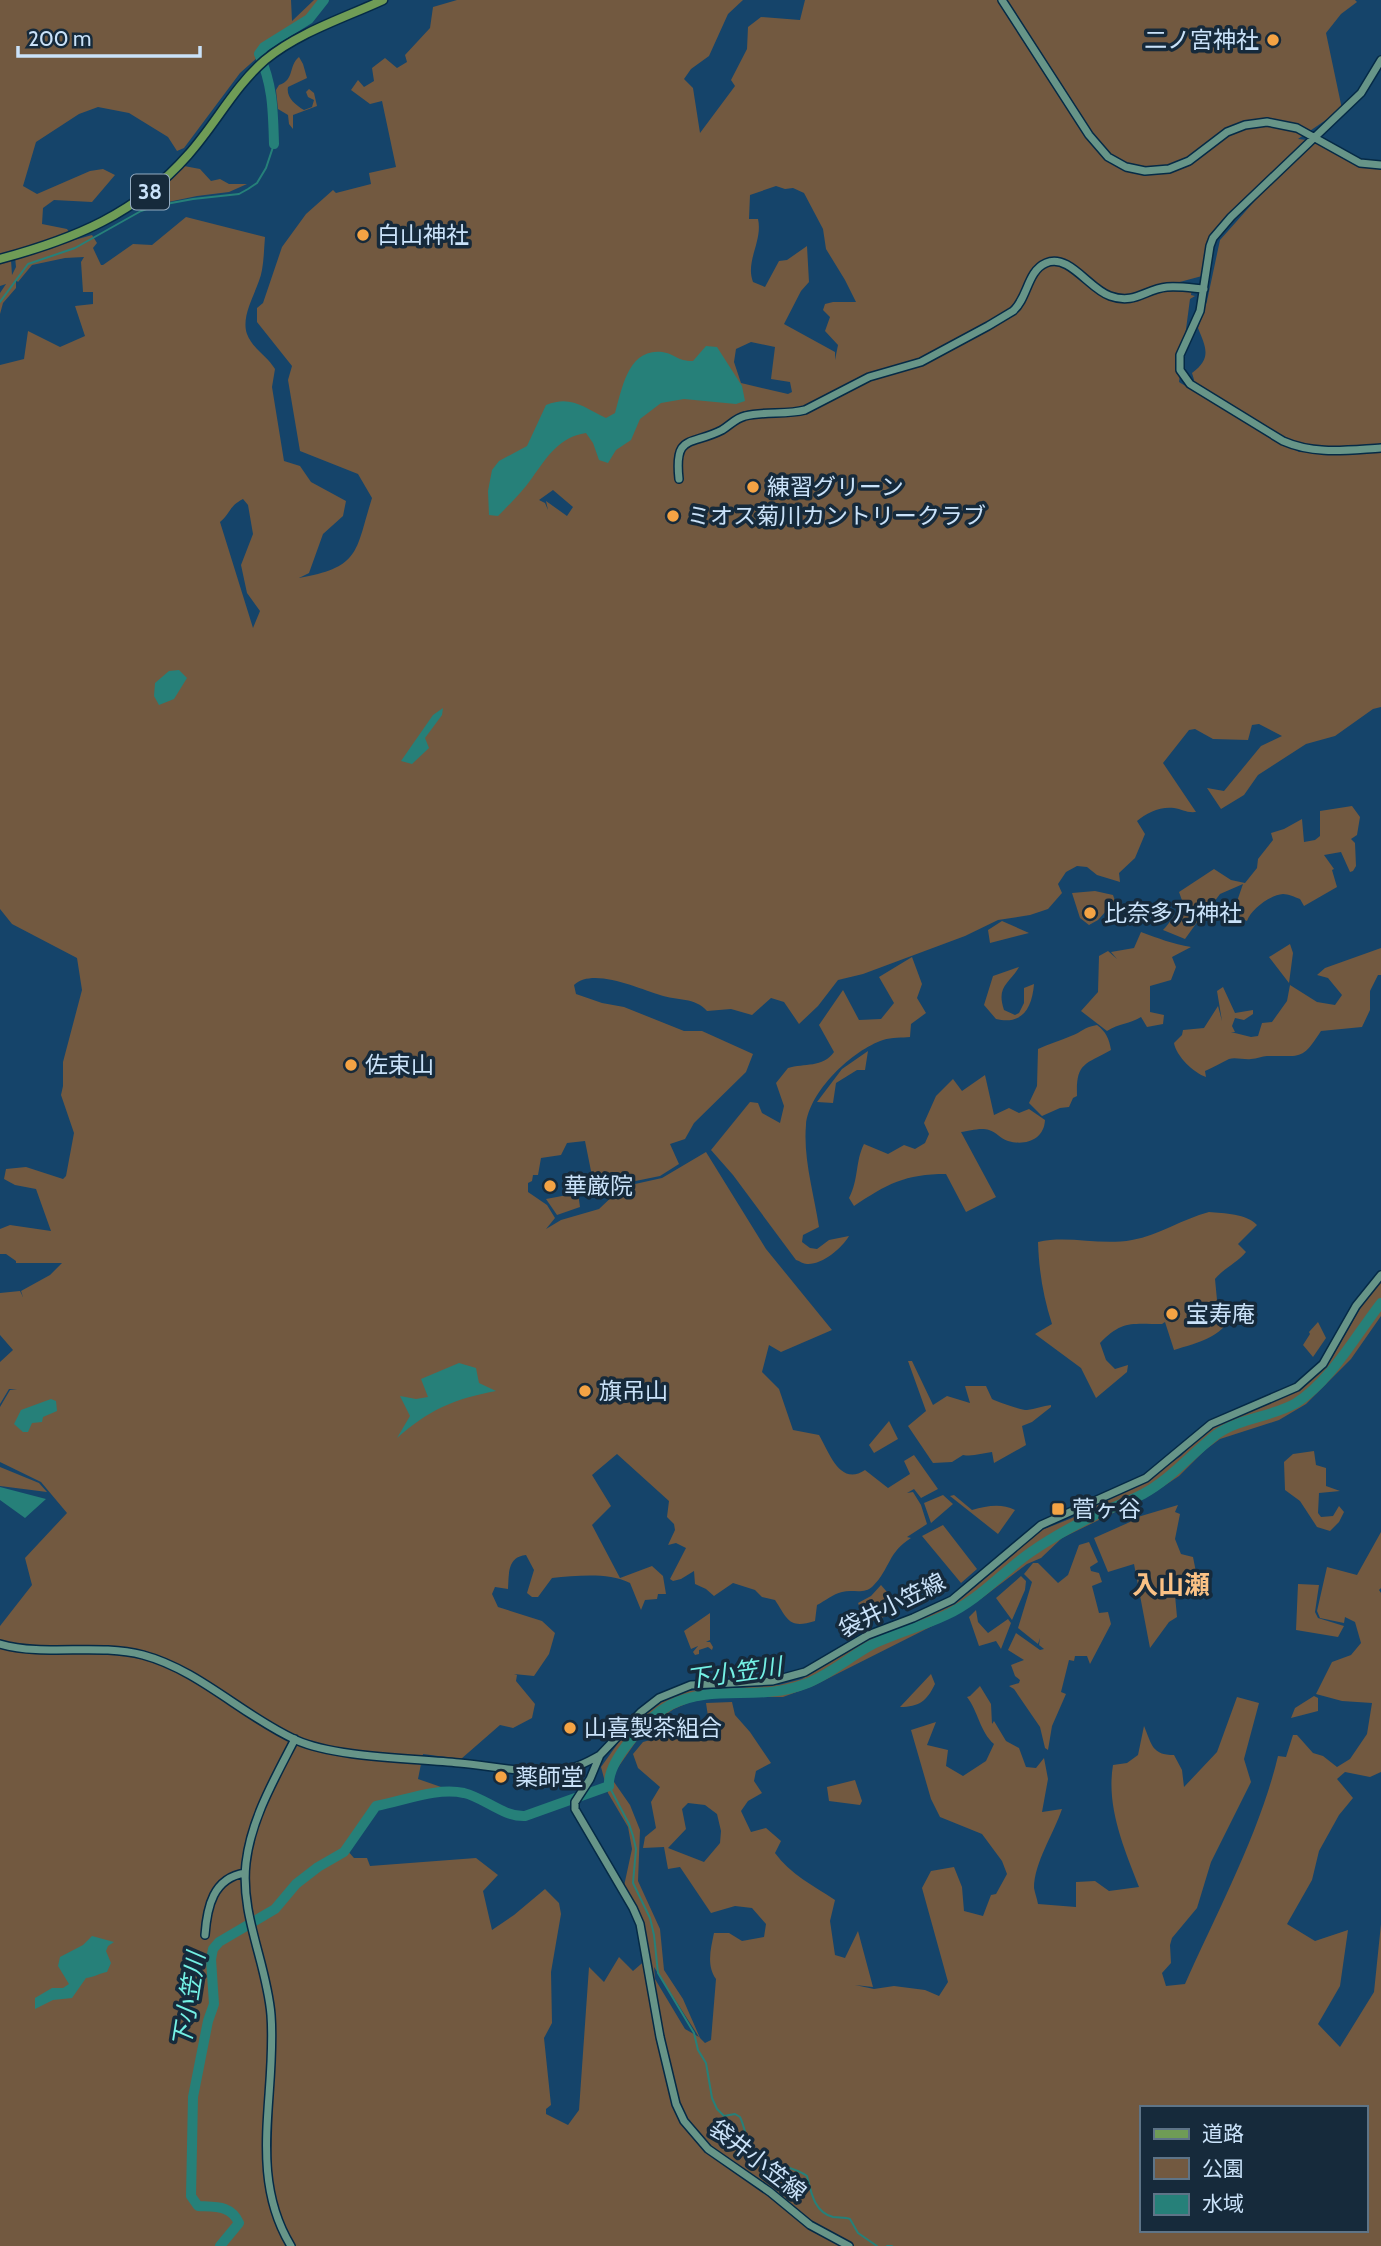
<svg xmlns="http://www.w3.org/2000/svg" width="1381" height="2246" font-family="Cabin,'Noto Sans JP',sans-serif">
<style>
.green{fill:#725940;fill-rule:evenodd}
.water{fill:#268079}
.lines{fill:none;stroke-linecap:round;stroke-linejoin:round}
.stream{stroke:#268079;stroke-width:2}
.river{stroke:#268079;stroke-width:10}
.secondary-casing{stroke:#052a46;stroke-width:10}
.primary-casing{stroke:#052a46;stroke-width:11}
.secondary{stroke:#679588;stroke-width:7}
.primary{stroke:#6f9c56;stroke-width:8}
.poi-dot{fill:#f4a344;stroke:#162a3b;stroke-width:2.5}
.labels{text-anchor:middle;stroke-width:7;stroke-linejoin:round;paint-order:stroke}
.shield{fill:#162a3b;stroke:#94abc0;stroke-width:2}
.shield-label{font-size:21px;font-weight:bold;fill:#cae2f9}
.poi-label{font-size:23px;fill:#cae2f9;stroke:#162a3b;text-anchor:start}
.street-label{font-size:23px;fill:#cae2f9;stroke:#162a3b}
.water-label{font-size:24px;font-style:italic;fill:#74f1e5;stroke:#162a3b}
.quarter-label{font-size:26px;font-weight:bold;fill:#fac185;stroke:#162a3b}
</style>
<rect width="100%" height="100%" fill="#15446a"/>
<path class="green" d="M0 0H291L292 21 314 0H322L304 25 259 56 240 73 184 148 177 151 168 137 129 113 98 107 79 114 36 142 23 186 37 194 90 171 103 169 115 175 92 202 54 200 43 208 42 224 67 229 69 232 47 241 0 254Z
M457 0H743L728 14 709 56 691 69 684 79 693 88 700 133 735 86 731 80 747 49 748 27 761 17 800 20 805 0H1355L1357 2 1341 14 1326 33 1342 109 1298 139 1325 142 1358 162 1381 165V444C1363 445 1344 447 1326 447 1278 445 1234 407 1195 383L1192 373C1212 358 1206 348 1198 328L1207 301 1220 240 1268 186 1230 214 1210 236 1202 276 1176 283 1192 288 1191 295 1195 296 1190 299 1179 382 1254 428 1299 452 1381 453V707L1373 709 1335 736 1306 744 1258 775 1244 795 1221 809 1207 788 1224 791 1261 746 1282 736 1259 724 1252 725 1248 740 1213 739 1195 729 1189 730 1163 763 1196 812C1186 813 1182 809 1174 808 1161 806 1146 813 1137 821L1145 834 1135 858 1119 873 1120 882 1097 875 1087 867 1077 866 1066 872 1058 884 1062 893 1048 909 1030 915 998 920 965 936 863 974 838 980 818 1006 799 1024 784 1002 771 998 752 1015 731 1009 707 1011C695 997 677 1001 660 995 639 989 593 967 574 985L576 994 602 1003 624 1007 684 1031H702L753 1054 746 1072 694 1123 685 1139 670 1144 679 1164 660 1176 611 1186 600 1180 591 1171 585 1141 567 1143 561 1155 541 1158 538 1175H533L532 1181 528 1183V1192L547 1205 555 1218 546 1229 561 1220 599 1209 617 1192 635 1184 662 1178 706 1152 766 1249 832 1330 781 1352 769 1345 762 1372 779 1389 793 1430 819 1435C829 1452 840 1487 865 1470L888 1488 910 1474 904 1461 914 1455 938 1489 921 1498 914 1489 907 1493 913 1492 921 1505 927 1524 907 1537 911 1538C888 1552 890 1569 873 1586 864 1595 853 1589 842 1592 833 1594 825 1601 817 1605L815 1621C789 1629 788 1620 775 1600L762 1597 755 1590 733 1583 714 1596 706 1589 695 1584 694 1571 681 1579 673 1581 670 1579 686 1548 676 1543 668 1545 675 1530 674 1524 667 1517 669 1501 617 1454 592 1475 611 1506 592 1525 620 1578 652 1566 663 1576 666 1594H658L657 1599 645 1600 641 1610 630 1583C607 1572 577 1576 552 1578L538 1597H532L527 1593 534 1570 526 1555C507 1557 509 1574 508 1589L495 1587 492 1594 498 1607 542 1621 555 1633 549 1654 534 1676 514 1674 517 1675 516 1681 535 1704 532 1718 513 1728 500 1725 461 1759 423 1754 418 1779 444 1788 371 1807 346 1849 354 1858H367L370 1866 476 1858 498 1875 483 1891 492 1930 514 1915 545 1889 559 1903 561 1914 551 1972 552 2023 544 2038 551 2105 546 2109V2114L568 2125 579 2110 589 1967 604 1982 619 1957 633 1971 648 1958 624 1886 632 1849 628 1827 608 1793 601 1767 626 1732 651 1706 668 1696 688 1691 779 1685 802 1679 870 1636 923 1618 956 1603 1006 1561 1032 1534 1072 1518 1096 1503 1138 1486 1181 1456 1210 1427 1293 1393 1308 1383 1332 1358 1369 1293 1381 1281V1316L1351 1359 1306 1404 1279 1420 1220 1439 1205 1450 1179 1476 1152 1494 1062 1538 1041 1558 1027 1564 982 1598 956 1614 813 1686 783 1697H717L690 1702 674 1709 657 1720 642 1733 612 1776 614 1782 630 1805 640 1830 638 1881 660 1929 664 1970 683 1999 700 2038 705 2043 711 2040 716 1979C706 1965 711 1948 714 1933H729L742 1941 764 1937 766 1924 752 1908 735 1906 711 1913 680 1867 668 1869 664 1847 643 1848 645 1837 656 1828 651 1802 660 1787 638 1768 633 1754 643 1742 709 1723 706 1703 732 1702 735 1715 750 1732 771 1763 756 1771 754 1781 762 1793 748 1801 741 1811 751 1832 766 1828 781 1841 775 1853C790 1874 814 1886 835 1900L830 1921 835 1955 845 1958 858 1931 873 1987 855 1985 874 1989 894 1986 925 1990 939 1996 948 1982 922 1888 931 1871 954 1867 962 1887 964 1911 983 1916 991 1895 996 1894 1007 1874 1002 1861 982 1834 940 1817 931 1799 911 1730 936 1722 927 1745 948 1750 946 1766 963 1776 986 1761 994 1744C980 1732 978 1711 967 1697L970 1696 980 1686 991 1704 992 1724 994 1721 1006 1741 1019 1748 1026 1767 1036 1768 1044 1758 1048 1779 1042 1812 1062 1809C1054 1833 1034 1863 1034 1888 1035 1893 1037 1899 1038 1904L1076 1907V1882L1095 1881 1109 1891 1139 1887C1124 1848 1106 1807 1113 1765L1127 1763 1138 1755 1144 1726C1152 1745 1152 1755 1174 1755L1182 1770 1184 1787 1217 1752 1237 1697 1259 1703 1244 1759 1251 1782 1211 1862 1197 1908 1172 1938 1170 1945 1171 1963 1162 1973 1166 1986 1185 1984C1217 1912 1260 1832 1278 1756L1286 1757 1293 1735H1297L1313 1753 1323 1756 1337 1767 1350 1759 1367 1734 1372 1703 1342 1701 1316 1694 1332 1662 1351 1655 1361 1643 1355 1622 1345 1617 1344 1623 1320 1618 1317 1611 1327 1567 1357 1575 1381 1532V1588L1379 1590 1381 1593V1772L1370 1777 1345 1772 1337 1779 1353 1798 1339 1815 1319 1851 1312 1880 1287 1924 1315 1941 1348 1930 1340 1986 1318 2024 1340 2047 1374 1992 1381 1924V2246H0V1626L32 1585 25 1558 67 1513 41 1482 0 1462V1407L10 1390 17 1389H9L0 1404V1362L13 1350 0 1335V1293L20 1291 23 1297 21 1291 50 1275 62 1263H16V1261L6 1254H0V1229L10 1225 51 1231 36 1189 15 1185 4 1179 6 1169 26 1167 63 1179 66 1176 74 1133 61 1095 63 1086V1062L82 990 77 958 12 924 0 909V365L24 359 28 331 60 347 85 336 75 306 93 304V292H83L81 262 84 257 65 258 32 265 18 282 16 280V288L3 303 0 314V293L6 284 0 286V264L11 260 12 275 16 267 15 257 92 235 97 243 93 248 101 265H103L133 244 152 245 186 217 265 237C264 248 264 259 262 270 259 289 240 314 247 334 252 348 267 356 275 369L272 387 284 461 300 466 311 482 346 501 343 516 323 534 309 573 299 578C361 567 355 552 372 498L358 474 300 451 288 380 292 366 257 322V308L263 303 282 247 306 214 333 190 336 193 371 184 369 173 396 167 382 101 370 104 351 90 358 80 364 87 374 81 372 68 385 58 397 68 407 62 405 55 430 28 433 7ZM776 186 785 189 793 188 804 193 823 229 826 249 845 280 856 302H833L825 304 823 310 830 317 825 331 838 345 835 360V352L784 324 801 291 809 282 807 246 787 260 779 261 765 287 753 282C745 261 763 241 758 219H749L750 195ZM751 342 775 347 771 379 790 382 792 392 788 394 741 383 734 362 736 349ZM553 490 573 507 567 516 546 501 548 510 545 503 539 500ZM243 499 248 505 253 534 241 565 247 593 260 611 253 628 220 522C230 514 229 506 243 499ZM688 1803 705 1805 717 1814 721 1831 720 1843 704 1862 668 1848 686 1829 682 1809ZM654 1967 699 2037 685 2029 655 1979ZM1141 2108H1365V2230H1141Z
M299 57 303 64 307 78 288 87C286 97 295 105 304 110L312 107 314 100 308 97 306 92 309 89 314 93 317 106 293 115V129L289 124 288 115 278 109 276 90 279 85C295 80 288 66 299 57Z
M184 166 200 169 211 181 220 179 229 184H247L229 192 197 196 149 206 147 201Z
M1352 806 1360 817 1357 835 1351 839 1355 843 1356 866 1353 871 1350 872 1341 852 1324 855 1334 869 1332 870 1337 887 1304 906 1300 899C1295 897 1288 894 1283 894 1270 895 1251 909 1247 921L1237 916 1234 910 1243 884 1220 894 1211 906 1213 914 1198 921 1185 939 1163 930C1171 922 1175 912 1184 906L1179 892 1214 869 1231 880 1245 883 1257 868 1258 859 1273 840 1271 833 1284 829 1302 819 1304 842 1315 840 1320 836V811Z
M1095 891 1113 895 1115 901 1098 920 1089 925 1080 918 1072 893Z
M1002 921 1029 933 990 943 988 930Z
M1141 932C1157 938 1173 944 1191 947L1172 957 1176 967 1171 980 1150 986V1012L1164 1015 1163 1024 1147 1027 1141 1017C1130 1024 1119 1023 1107 1031L1081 1011 1098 992 1099 956 1108 951 1117 959 1111 952 1134 948Z
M1290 944 1293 953 1289 983 1269 957Z
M1381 948V975H1378L1370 991V1010L1362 1027 1321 1031C1301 1062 1301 1055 1267 1056 1262 1056 1257 1059 1251 1059 1245 1060 1235 1057 1229 1059 1221 1063 1214 1067 1205 1071L1206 1077C1194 1073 1176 1056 1174 1043L1182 1035 1183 1030 1204 1028 1218 1006 1222 1021 1217 991 1223 987 1235 1013 1253 1010V1014L1244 1020 1235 1018 1232 1026 1235 1032H1231L1251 1037 1258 1036 1262 1023 1272 1022 1287 1001 1290 985 1317 1002 1335 1005 1342 995 1328 978 1317 975 1325 968Z
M912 957 922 984 917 998 926 1013 911 1024 910 1037C902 1038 892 1037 883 1040 853 1050 809 1091 806 1125 803 1158 814 1194 819 1227L803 1235 802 1242 810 1248 817 1249 829 1240 849 1236C842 1248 822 1265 807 1264 803 1264 800 1261 796 1260L733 1175 711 1150 750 1102 758 1103 762 1113 780 1123 784 1106 776 1083 788 1068C804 1063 823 1068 834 1052L819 1025 843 990 859 1020 881 1019 894 1003 879 977Z
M1019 967C1009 984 996 986 1004 1010L1015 1015 1019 1013 1024 1003V988L1034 984C1032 1009 1022 1025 996 1019L984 1005 993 976Z
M1097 1025C1106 1032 1109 1038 1111 1050 1084 1065 1076 1063 1077 1096L1073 1098 1069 1107 1060 1108 1042 1116 1029 1103 1037 1086 1038 1049C1049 1044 1059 1041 1071 1036 1082 1032 1084 1027 1097 1025Z
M868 1051 865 1070H857L836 1083 833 1103 817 1102 842 1069Z
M985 1075 994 1115 1009 1108 1019 1113 1029 1109 1045 1120C1044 1140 1025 1146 1008 1141 1001 1139 996 1132 989 1130 981 1127 969 1131 961 1132L996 1197 966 1212 946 1174C905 1174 887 1184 854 1206L849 1198C859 1179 855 1162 864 1144L888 1154 904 1145 915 1149 925 1143 929 1134 924 1123 936 1096 953 1079 962 1091Z
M578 1193 580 1207 557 1215 546 1199Z
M1209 1212C1224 1213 1247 1214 1257 1225L1238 1244 1246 1252C1237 1263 1224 1268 1215 1279L1217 1300 1231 1303C1235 1335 1197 1343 1174 1350L1165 1322 1162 1324C1132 1324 1122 1320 1100 1343L1106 1360 1115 1369 1128 1365 1127 1372 1096 1398 1081 1368 1035 1334 1052 1324C1043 1296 1039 1271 1038 1242 1069 1235 1100 1246 1132 1240 1160 1235 1182 1219 1209 1212Z
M1318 1322 1326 1338 1313 1357 1303 1345 1310 1334 1309 1332Z
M908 1361H912L933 1405 947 1396 970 1403 965 1386H986L992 1399C998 1402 1021 1410 1027 1410 1035 1409 1043 1406 1051 1405V1407L1032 1422 1022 1426 1026 1445 994 1463 992 1452C982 1453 973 1457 963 1455L952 1462 933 1463 908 1426 926 1411Z
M889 1421 898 1439 874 1453 869 1445Z
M1314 1451 1316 1465 1326 1468V1486L1340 1491 1319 1493 1318 1513 1321 1517 1333 1516 1339 1506 1344 1512 1339 1522 1330 1531 1317 1527 1300 1501 1285 1490 1284 1462 1293 1454Z
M0 1467 39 1483 47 1492 0 1486Z
M943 1495 953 1504 931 1523 924 1503Z
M954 1495 972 1510C987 1506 1001 1503 1015 1510L998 1534 950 1496Z
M1178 1505 1175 1512 1180 1514 1175 1539 1181 1554 1193 1557 1196 1572 1180 1576 1174 1584 1177 1617 1169 1622 1150 1648 1134 1564 1108 1572 1094 1538 1130 1522 1131 1519Z
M943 1525 977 1569 961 1583 922 1536Z
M1089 1542 1098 1562 1090 1567 1091 1571 1099 1573 1102 1582 1092 1586 1099 1613 1108 1612 1111 1624 1090 1664 1087 1656H1075L1074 1661 1069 1660 1061 1692 1066 1694 1052 1726 1048 1750 1045 1748 1040 1727 1014 1689 1009 1686 1019 1683 1020 1680 1015 1676 1011 1665 1024 1660 1008 1650 1016 1633 1040 1650 1044 1649 1039 1645 1040 1638 1038 1644 1018 1628 1032 1582 1024 1574 1033 1563H1038L1058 1583 1068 1575 1079 1545Z
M1021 1576 1026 1581 1025 1590 1012 1620 996 1598Z
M1298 1584 1319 1585 1315 1612 1318 1618 1344 1626 1338 1637 1296 1630Z
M881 1585 887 1592 898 1612 867 1623 858 1603 871 1596Z
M976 1610 978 1622 988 1633 1008 1619 1011 1623 1001 1649 996 1641 979 1646 969 1617Z
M710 1613V1640L706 1642H710L713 1647 712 1650 708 1647 699 1650V1654L695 1655 693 1652 698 1646 691 1649 684 1631Z
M931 1674 935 1684C927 1701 919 1707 900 1707Z
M1314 1696 1318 1698V1711L1291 1718 1295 1708Z
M855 1780 862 1801 860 1805 829 1801 827 1787Z"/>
<path class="water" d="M706 346 717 347 742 386 745 401 736 404 684 399 661 403 640 419 631 440 616 450 608 463 599 460 593 443 586 433C559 437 547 457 532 478 522 492 510 504 498 516L489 515 488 491 492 470 499 461 527 446 546 405C571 395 583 407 606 418L615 413C622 389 628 348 662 352 676 354 676 361 693 361Z
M179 670 187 678 174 699 159 705 154 696 155 683 169 671Z
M443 708 442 715 425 738 429 748 412 764 401 761 433 715Z
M459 1363 476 1368 479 1383 496 1391C453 1399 429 1410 397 1438L410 1416 400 1396 416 1399 428 1397 421 1379Z
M51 1399 56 1401 57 1411 43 1417 42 1422 32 1423 28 1432H23L14 1424 21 1410Z
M0 1487 46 1499 25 1518 0 1500Z
M92 1936 114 1942 108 1946 106 1951 111 1963 107 1972C100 1973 95 1977 86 1978L72 1998 53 2000 35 2009V1998L52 1988H63L69 1984 58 1966 60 1957 83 1945Z"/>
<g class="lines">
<path class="stream" d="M0 302 28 264 75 248 141 211 155 206 193 199 239 194 248 189 257 183 266 168 274 144
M609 1786 629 1824 633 1836 636 1849 633 1883 650 1918 654 1935 658 1973 694 2033 698 2050 706 2063 712 2098 717 2109 724 2116 735 2114 740 2117C745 2127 746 2140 751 2150 761 2165 792 2164 807 2176 811 2192 814 2212 833 2217 839 2218 845 2217 850 2219L858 2233 877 2246
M887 2246H892"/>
<path class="river" d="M274 144C273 111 273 85 259 54L264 47 309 19 324 0
M220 2246 239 2223C231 2205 216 2207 198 2206L191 2196 193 2097 208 2021 214 2004 211 1959 213 1949 219 1942 275 1909 296 1884 318 1867 344 1852 376 1806C404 1801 436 1787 464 1793 485 1798 503 1817 525 1816L609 1786C607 1760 648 1717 670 1705 714 1683 759 1702 805 1684 830 1675 850 1656 873 1644 896 1633 923 1626 946 1615 979 1600 1002 1572 1031 1552 1051 1538 1073 1526 1095 1515 1111 1508 1128 1502 1143 1494 1171 1479 1192 1453 1217 1434 1240 1418 1272 1417 1296 1403 1331 1381 1356 1335 1381 1303"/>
<g class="secondary-casing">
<path id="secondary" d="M1002 0 1089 135 1108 157 1126 167 1145 171 1169 169 1189 161 1227 132 1245 125 1267 122 1297 128 1360 163 1381 165
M1381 60 1361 93 1231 217 1213 238 1210 246 1200 311 1180 355V370L1190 384 1283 441C1315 455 1347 450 1381 448
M679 479C674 433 691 446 722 430 730 425 736 418 745 416 765 411 786 415 805 410L869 377 921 362 988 326 1013 311C1028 298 1027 271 1046 263 1069 253 1089 289 1110 296 1135 305 1145 289 1167 287 1179 286 1192 288 1204 289
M0 1644C46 1657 96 1643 143 1655 199 1670 243 1716 296 1740 336 1758 414 1758 459 1763 491 1766 523 1773 555 1771 572 1770 586 1763 600 1755
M205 1935C207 1907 213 1878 245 1873
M291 2246C247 2174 277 2094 271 2015 267 1964 240 1915 246 1863 251 1819 275 1778 295 1739
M849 2246 810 2225 770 2192 708 2149 684 2121 676 2104 660 2037 640 1924 633 1908 575 1809V1802L590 1779 600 1755 641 1712 659 1698 691 1685 772 1681 805 1672 868 1635 913 1618 952 1600 1041 1525 1146 1478 1211 1424 1297 1387 1323 1364 1356 1306 1381 1275"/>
</g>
<g class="primary-casing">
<path id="primary" d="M0 259C74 239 136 214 188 155 215 125 234 87 265 60 299 32 344 18 383 0"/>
</g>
<use href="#secondary" class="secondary"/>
<use href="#primary" class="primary"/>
</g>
<g class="poi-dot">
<circle cx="1273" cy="40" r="7"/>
<circle cx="363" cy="235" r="7"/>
<circle cx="753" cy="487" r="7"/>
<circle cx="673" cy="516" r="7"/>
<circle cx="1090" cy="913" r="7"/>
<circle cx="351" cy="1065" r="7"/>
<circle cx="550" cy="1186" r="7"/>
<circle cx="1172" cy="1314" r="7"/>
<circle cx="585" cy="1391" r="7"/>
<rect x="1051" y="1502" width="14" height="14" rx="3.5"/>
<circle cx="570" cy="1728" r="7"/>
<circle cx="501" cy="1777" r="7"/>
</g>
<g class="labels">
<rect class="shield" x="131" y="174.5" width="38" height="35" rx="5"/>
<g class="shield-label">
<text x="150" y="199">38</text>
</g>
<g class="poi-label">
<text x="1259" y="48" text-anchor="end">二ノ宮神社</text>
<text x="377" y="243">白山神社</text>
<text x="767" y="495">練習グリーン</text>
<text x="687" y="524">ミオス菊川カントリークラブ</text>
<text x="1104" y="921">比奈多乃神社</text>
<text x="365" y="1073">佐束山</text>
<text x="564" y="1194">華厳院</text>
<text x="1186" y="1322">宝寿庵</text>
<text x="599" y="1399">旗吊山</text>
<text x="1072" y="1517">菅ヶ谷</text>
<text x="584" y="1736">山喜製茶組合</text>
<text x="515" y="1785">薬師堂</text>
</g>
<g class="street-label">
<text transform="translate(892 1605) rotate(-26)" y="8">袋井小笠線</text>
<text transform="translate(758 2160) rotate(38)" y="8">袋井小笠線</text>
</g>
<g class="water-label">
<text transform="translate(734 1673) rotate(-8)" y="8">下小笠川</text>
<text transform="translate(189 2000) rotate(-81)" y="8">下小笠川</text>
</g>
<g class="quarter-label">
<text x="1171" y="1594">入山瀬</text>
</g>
</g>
<rect x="1140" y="2106" width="228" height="126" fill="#162a3b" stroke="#5e7487" stroke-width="2"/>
<rect x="1154" y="2129" width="35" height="10" fill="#6f9c56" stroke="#5e7487" stroke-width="2"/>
<text x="1202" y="2141" font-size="21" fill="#cae2f9">道路</text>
<rect x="1154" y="2158" width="35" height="21" fill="#725940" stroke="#5e7487" stroke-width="2"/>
<text x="1202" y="2176" font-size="21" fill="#cae2f9">公園</text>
<rect x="1154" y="2194" width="35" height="21" fill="#268079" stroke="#5e7487" stroke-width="2"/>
<text x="1202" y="2211" font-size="21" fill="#cae2f9">水域</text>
<path d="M18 46v10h182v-10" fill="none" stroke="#cae2f9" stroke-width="3.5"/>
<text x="28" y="46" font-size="21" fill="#cae2f9" stroke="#162a3b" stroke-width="5" paint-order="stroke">200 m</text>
</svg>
